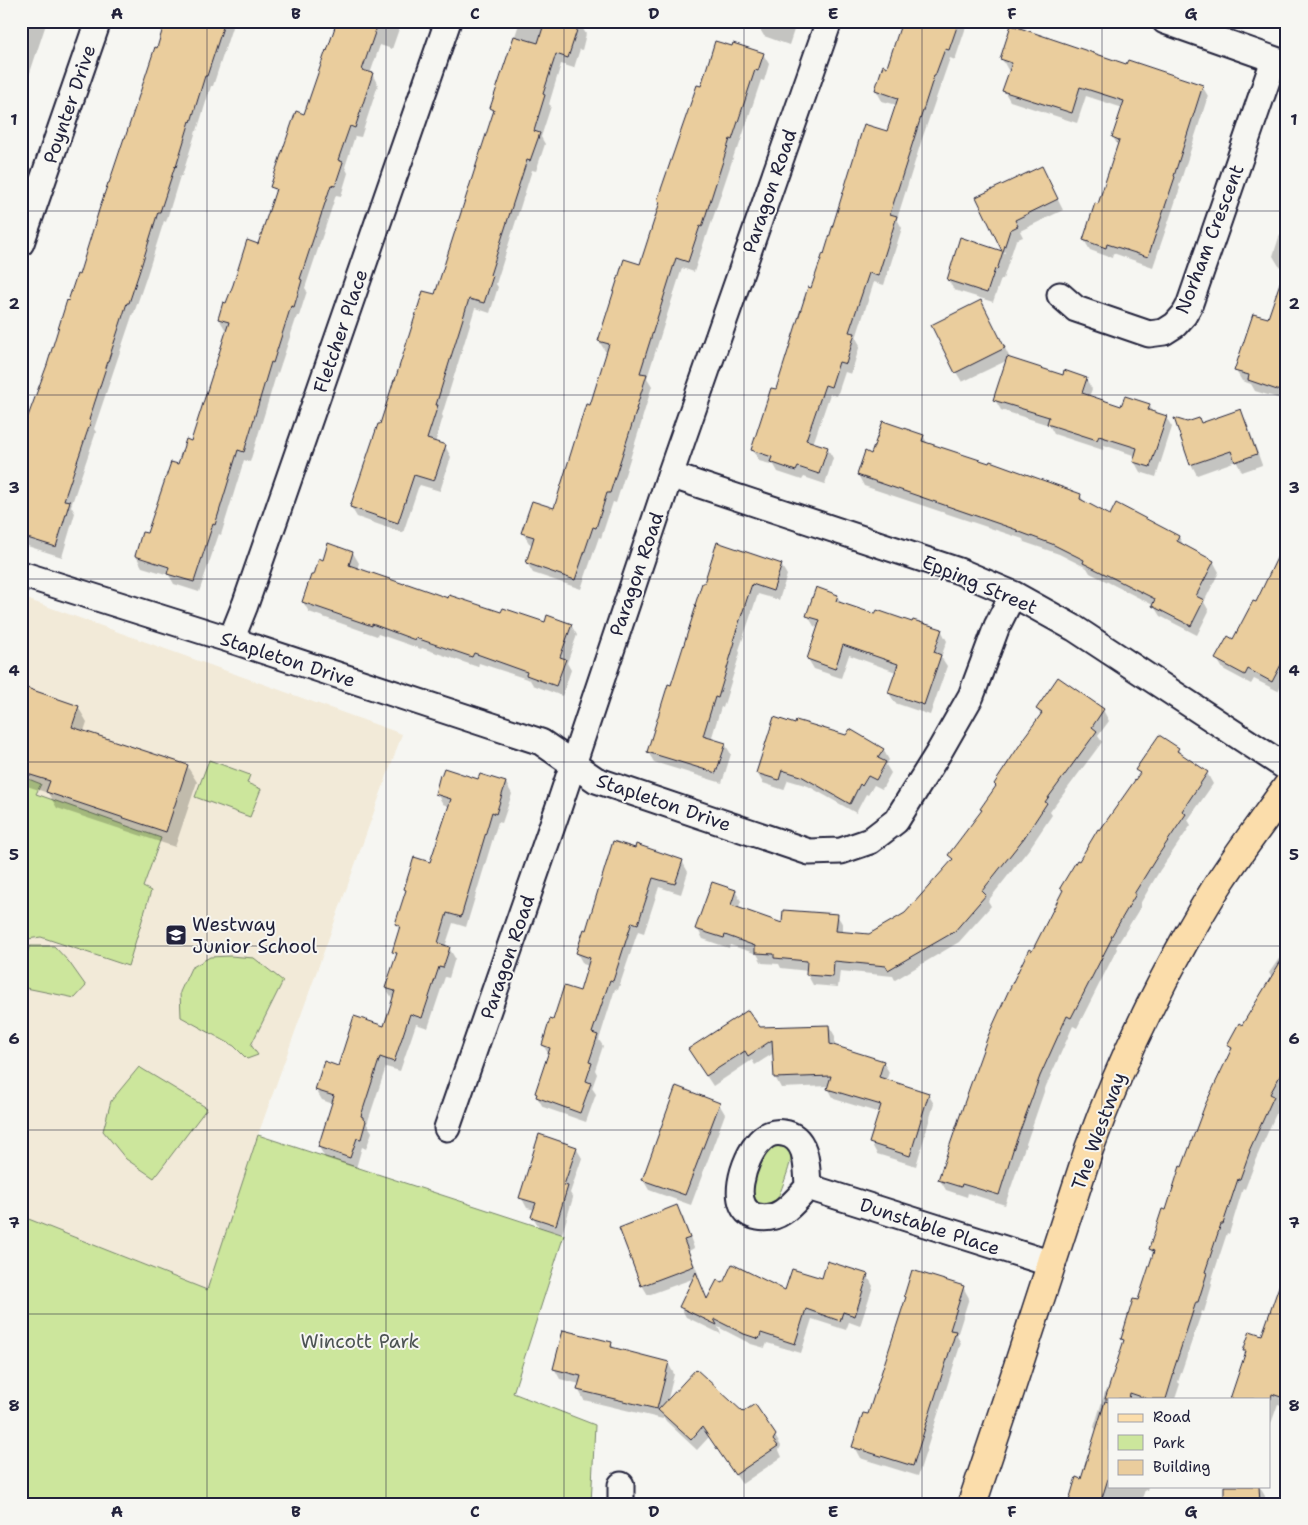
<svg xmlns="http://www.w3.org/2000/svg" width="1308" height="1525" font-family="'Shantell Sans',sans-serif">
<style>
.built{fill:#f2ead8}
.green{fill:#cce69c;stroke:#77846c}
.shadow{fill:#0003}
.building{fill:#eacd9d;stroke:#22223b}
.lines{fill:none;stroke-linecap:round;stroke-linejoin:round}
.minor-casing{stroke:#22223b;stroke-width:29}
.major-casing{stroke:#22223b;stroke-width:31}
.minor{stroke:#f6f6f2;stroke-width:25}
.major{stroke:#fbddab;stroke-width:28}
.grid{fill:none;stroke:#22223b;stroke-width:1;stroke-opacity:0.55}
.labels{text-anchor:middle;stroke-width:4;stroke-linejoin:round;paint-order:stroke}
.street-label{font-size:19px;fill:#22223b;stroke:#f6f6f2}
.poi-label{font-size:19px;fill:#22223b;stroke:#f6f6f2;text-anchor:start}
.park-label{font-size:19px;fill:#4c5353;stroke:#f6f6f2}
.neatline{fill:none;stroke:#22223b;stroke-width:2}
.grid-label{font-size:16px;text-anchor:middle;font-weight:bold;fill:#22223b}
</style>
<rect width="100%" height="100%" fill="#f6f6f2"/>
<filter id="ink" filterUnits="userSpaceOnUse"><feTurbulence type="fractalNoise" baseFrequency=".02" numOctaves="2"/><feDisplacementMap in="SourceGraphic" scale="10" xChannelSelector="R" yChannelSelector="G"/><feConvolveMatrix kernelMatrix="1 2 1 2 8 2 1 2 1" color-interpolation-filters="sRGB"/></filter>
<g filter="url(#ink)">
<path class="built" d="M21 597 402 734 258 1135 207 1290 21 1216Z"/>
<path class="green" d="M209 760 250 775 247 783 261 789 250 817 195 797Z
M21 776 41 784 36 794 161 838 143 887 151 891 128 966 41 937 21 940Z
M30 946H54L69 962 86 986 75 998 21 987C21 971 24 960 30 946Z
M230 956 254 958 283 981 251 1045 258 1055 247 1059 234 1046 181 1017 180 992 191 968 210 957Z
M139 1067 207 1108 154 1178 126 1159 103 1131 111 1101Z
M258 1135 564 1235 513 1393 595 1425 591 1504H21V1216L207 1290Z
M769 1145H784C788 1149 791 1152 791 1158 790 1166 778 1202 773 1206 767 1209 760 1205 754 1203L752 1191 764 1151Z"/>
<path class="shadow" d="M21 21H47L21 100Z
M167 21H234L213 86H211L197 131H196L182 176H180L166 222 164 221 146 278 134 313H133L94 429 96 432 71 506 75 513 62 557 21 544V438L80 276Z
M338 21H397L400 26 392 49 380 45 370 74H372L378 85 361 137 355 136 345 167 348 173 341 196 336 195 305 288 307 291 299 316H297L278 373 277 372 250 462 244 460 221 535 219 534 199 592 174 584 169 575 142 567 136 556 148 535 179 466 192 442 228 330 225 329 219 319 259 246 276 194 272 187 305 116Z
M520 21H576L580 24 586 34 582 50 580 49 574 68 561 64 549 104 551 106 541 137 545 144 536 171 532 170 496 284 498 287 490 313 475 308 442 415 443 417 435 443 445 446 451 457 440 491 420 485 418 488 403 533 357 517 351 507 381 426 435 296 494 113 491 108Z
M759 21H797L789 45 764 36 758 26Z
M905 21H968L955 60 950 58 922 139 897 219 902 228 884 285 874 282 856 338 860 345 851 374 845 372 837 396 830 394 813 444 827 448 833 458 825 484 804 477 802 480 778 472 774 465 759 461 753 450 776 391 825 255 888 133 897 105 882 101 876 90 887 68Z
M763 54 769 64 764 81 761 80 738 149H736L707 236H706L694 272 682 268 647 378 652 386 642 419V421L616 503 613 502 601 538 599 537 581 589 533 573 527 563 533 545 529 543 523 533 554 510 591 406 608 352 605 351 599 341 641 266 661 205 659 201 701 88Z
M1002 59 1127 65 1202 86 1208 96 1179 186 1180 188 1153 267 1113 253 1112 258 1090 250 1084 240 1099 205 1118 146 1113 137 1123 108 1086 96 1077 123 1010 101 1004 91 1010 70H1008Z
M1287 174V206L1280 195Z
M1047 178 1063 210 1020 231 1023 237 1016 240 1003 279H1001L993 302 954 290 948 280 961 239 1005 253 978 198Z
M1280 234 1287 236V401L1255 391 1251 384 1242 381 1236 371 1269 320 1286 268 1279 266 1273 256Z
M986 312 1011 360 1063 376 1086 379 1092 389 1089 397 1122 408 1149 405 1154 413 1166 417 1172 427 1156 477 1140 472 1134 461 1136 456 1104 445 1103 450 1054 434 1049 425 1001 410 995 400 1008 360 962 382 956 372Z
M1240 410 1246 420 1262 465 1242 472 1236 461 1197 475 1191 464 1187 423 1201 424Z
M923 436 928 444 1080 495 1085 503 1110 516 1117 504 1179 537 1184 546 1213 561 1219 572 1204 602 1209 611 1197 635 1160 616 1153 605 1090 573 1087 568 1059 554 1024 542 1023 539 864 486 858 475 872 455Z
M1287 540V674L1278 691 1254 679 1251 684 1223 669 1217 659 1234 640 1257 604Z
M353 553 359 563 357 569 449 600 545 624 571 625 577 635 567 663 571 670 562 696 533 685 530 680 479 663 478 667 422 648 421 649 378 634 377 636 309 612 303 602 314 577 323 561Z
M781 565 787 575 779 600 758 594 739 650 740 653 723 708 721 707 711 740 725 744 731 754 722 783 654 762 648 752 697 607Z
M837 596 842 604 876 616 941 630 947 641 941 657 947 666 930 715 895 703 889 693 896 672 849 655 841 678 814 669 808 659 819 628 814 626 808 616Z
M21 688 78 707 87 722 84 731 187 766 197 782 175 847 57 808 48 793 21 784Z
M1037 709 1103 710 1109 721 1098 736 1102 742 1050 812 1052 815 1029 849 988 901 991 906 959 942 895 980 893 976 840 971 838 987 813 985 807 974 808 971 781 968 779 964 762 963 757 954 730 945 729 948 703 939 697 928 735 891 741 901 738 909 783 925 837 915 843 925V933L869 936 906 914 953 861 950 855 983 811 1041 716Z
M1160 736 1178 749 1182 757 1207 773 1213 784 1188 820 1191 825 1160 870 1140 904 1141 906 1116 947 1117 949 1077 1028 1073 1026 1046 1086 1005 1205 968 1193 967 1197 946 1190 940 1180 1033 952 1064 892 1061 888 1140 775 1137 770Z
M883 749 889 760 886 765 891 773 882 789 874 785 868 795 866 794 856 813 808 786 788 780 784 790 763 783 757 773Z
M479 781 506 783 512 794 502 823 498 822 466 927 453 923 445 947 449 948 455 958 449 978 445 977 428 1028 416 1024 400 1071 386 1067 367 1124 372 1132 366 1149 362 1147 356 1168 325 1158 319 1147 333 1104 322 1100 316 1090 339 1067 385 1027 394 999 392 998 386 988 397 957 394 951 400 931 396 924 431 864 450 807 443 804 437 794Z
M614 843 682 861 688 872 681 894 659 887 644 933 638 931 618 990 615 989 599 1040 603 1046 595 1070 597 1074 592 1088 596 1094 586 1122 543 1107 537 1097 549 1055 543 1045 554 1022 580 993 589 966 583 964 577 953 587 932Z
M1287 947V1084L1277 1102 1279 1107 1255 1161V1163L1245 1189 1243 1188 1229 1234 1227 1233 1211 1282 1212 1285 1204 1312 1202 1311 1178 1382 1180 1384 1175 1399H1109V1486H1148L1147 1490H1145L1140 1504H1069L1082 1480 1097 1432 1094 1427 1106 1389 1109 1390 1124 1342 1122 1338 1139 1302 1154 1255 1150 1249 1232 1051 1229 1045 1243 1027 1272 978 1269 973Z
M829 1026 835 1036V1047L883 1062 889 1072 886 1081 928 1094 934 1104 916 1166 877 1154 871 1143 880 1113 834 1099 828 1088 829 1086 781 1088 775 1077 774 1053 755 1065 752 1060 713 1086 696 1060 759 1028Z
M719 1104 725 1114 691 1205 649 1190 643 1180Z
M576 1148 582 1158 570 1193 573 1198 562 1234 539 1227 533 1217 535 1210 527 1208 521 1197Z
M677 1207 683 1217 694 1248 689 1251 699 1276 697 1277 708 1300 724 1284 786 1291 822 1279 867 1275 873 1286 860 1326 849 1322 846 1330 812 1319 801 1353 767 1343 765 1348 751 1344 718 1327 721 1334 686 1317 680 1306 695 1278 648 1295 642 1285Z
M1287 1267V1407L1278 1404 1269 1429V1399L1245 1350 1263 1336Z
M963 1287 969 1298 957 1336 961 1343 918 1476 860 1458 854 1447 868 1416 907 1299 905 1296Z
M611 1343 615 1350 668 1363 674 1374 667 1403 743 1414 775 1436 781 1446 779 1450 782 1457 742 1484 709 1437 697 1450 666 1421 663 1416V1419L584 1400 578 1389 580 1384 560 1379 554 1368Z
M1259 1486 1265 1496V1504H1226Z"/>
<path class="building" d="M165 21H225L207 76H205L191 122 190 121 176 167 175 166 160 212H158L141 267 129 303H127L89 420 91 421 64 500 70 501 56 547 21 536V435L47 365 67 300 68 301 77 274 79 275 99 210 108 183H109L124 138H125L155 47 157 48Z
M337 21H379L362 70 373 73 355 128 350 126 338 160 343 162 335 186 331 185 300 279 302 280 294 307 291 306 273 363 271 362 244 452 238 450 215 525 213 524 194 582 167 574 169 567 135 556 142 532 147 533 171 462 178 464 186 439 191 441 229 322 218 319 223 302 226 303 233 285 247 240 258 244 276 189 270 187 296 111 304 114 326 50 327 51Z
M545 21H580L568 58 556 54 543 94 545 95 534 131 540 133 530 161 527 160 490 275 493 276 484 303 469 299 436 405H438L427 439 446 445 434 481 414 475 398 523 350 507 378 424H380L394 380H395L423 291 435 294 479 156 494 110 490 108 514 36 538 43Z
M902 21H959L949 50 945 49 935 76H934L890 214 897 216 878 276 869 273 849 332 855 333 846 364 839 362 831 387 825 385 806 440 828 447 819 474 798 467 796 471 770 462 772 457 751 450 771 388 776 389 808 287 811 288 823 253 824 254 864 124 887 131 898 98 875 90 883 65 887 67Z
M1011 25 1126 64 1128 60 1203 85 1174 176 1175 177 1148 257 1107 244 1106 248 1083 240 1095 203 1098 204 1119 140 1112 137 1124 101 1080 87 1072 113 1002 91 1012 63 1000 59Z
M715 41 732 46 733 43 764 53 758 71 755 70 732 140 730 139 702 227 700 226 688 262 676 258 640 373 647 374 636 409H637L610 493H607L596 528 593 527 575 580 526 563 534 537 521 533 532 501 554 508 586 404 590 405 609 344 598 341 624 259 640 264 660 202 657 201 682 128 697 85 701 86Z
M1042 166 1058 199 1015 220 1018 226 1010 230 997 270 995 269 987 293 947 280 960 237 1002 251 976 197Z
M1283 274H1287V381L1283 392 1248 380 1249 375 1234 371 1253 314 1268 318Z
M981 300 1005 348 955 373 931 325Z
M1007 357 1063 375 1064 370 1087 378 1082 393 1121 406 1125 396 1150 404 1148 410 1167 416 1150 467 1133 462 1137 448 1099 436 1097 440 1047 424 1049 417 993 400Z
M1241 409 1257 454 1235 462 1231 451 1190 465 1174 418 1187 422 1199 418 1201 423Z
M883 421 924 435 922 441 989 463 990 461 1081 494 1080 499 1110 515 1116 503 1179 536 1177 541 1214 561 1196 596 1204 600 1191 626 1152 606 1155 599 1083 563 1084 560 1052 544 1017 531V530L857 475 865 451 871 454Z
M1287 537V653L1272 682 1248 669 1245 675 1215 659 1228 636 1233 639 1253 601 1256 602Z
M717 542 782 564 773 591 752 584 733 641 735 642 718 698 715 697 703 736 726 743 716 773 647 752 668 684 671 685 696 606 695 605 702 583H704Z
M328 543 353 552 349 565 404 584 405 583 448 598 449 595 501 612 503 608 545 622 547 615 572 624 560 657 566 659 556 686 526 675 527 672 474 653 472 657 416 638 415 640 372 624V626L302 602 311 575H314L319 558 323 560Z
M816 587 838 595 836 601 875 614 877 610 912 622 913 620 942 629 934 652 941 655 924 705 888 693 898 664 843 645 835 669 807 659 820 620 806 616Z
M1058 677 1104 709 1092 727 1097 731 1045 802 1047 803 1024 838 982 891 986 895 954 932 888 970 886 966 834 961 833 977 806 975 807 961 774 958V954L755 953V946L725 935 724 938 695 929 712 882 736 890 731 905 782 923 783 910 838 914 836 931 869 934 905 913 953 859 948 855 982 810 980 809 996 786 994 784 1023 740H1022L1042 713 1036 709Z
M21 686 79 706 72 727 188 765 166 832 46 792 50 781 21 772Z
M774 717 795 724 796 720 846 735 850 729 884 749 878 758 886 762 876 780 868 776 862 786 860 784 850 804 801 776 782 770 779 780 756 773Z
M1159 735 1179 748 1177 751 1208 772 1182 811 1186 814 1155 860 1134 894H1136L1111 937 1112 938 1071 1018 1067 1016 1040 1076 1013 1150 999 1195 962 1184 961 1187 938 1180 969 1089 988 1036 1008 992 1029 949 1032 951 1063 890 1060 888 1077 860 1079 861 1098 829 1100 830 1140 773 1135 770Z
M444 768 478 779 480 774 506 782 496 814 492 812 461 917 447 913 438 943 450 947 443 968 439 967 422 1018 410 1014 394 1062 380 1057 361 1116 363 1117V1119L366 1121 361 1139 357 1138 350 1158 318 1147 334 1096 315 1090 324 1061 338 1066 354 1016 384 1026 395 991 385 988 397 953 392 952 400 926 395 924 406 890 404 889 414 857 430 862 451 799 435 794 440 775 441 776Z
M613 841 635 848 636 844 683 860 675 884 653 878 638 924 632 922 613 981 610 980 592 1033 598 1035 589 1062 592 1063 586 1081 591 1083 580 1113 536 1097 537 1094 535 1093 550 1048 542 1045 550 1019 553 1020 564 986 580 991 590 958 576 953 584 929 586 930Z
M1287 951V1063L1270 1094 1274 1096 1249 1151H1250L1240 1179H1238L1223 1224H1221L1205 1272 1207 1273 1198 1302H1196L1173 1372 1174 1373 1166 1399H1148L1130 1393 1129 1399H1105L1124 1340 1121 1339 1133 1299 1138 1300 1154 1251 1149 1249 1162 1209 1166 1210 1180 1166 1182 1167 1205 1105 1232 1048 1227 1045 1239 1023 1242 1025Z
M748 1010 760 1027 829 1025 830 1044 884 1061 879 1077 929 1093 910 1156 869 1143 881 1105 827 1089 831 1076 774 1078 772 1040 748 1056 745 1051 706 1076 688 1049Z
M676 1086 720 1103 685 1195 642 1180Z
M539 1134 577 1147 564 1185 568 1186 556 1225 531 1217 536 1203 519 1198Z
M677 1205 690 1238 684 1240 694 1266 641 1286 619 1228Z
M827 1261 868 1274 855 1316 843 1312 840 1321 806 1309 795 1344 761 1333 759 1339 744 1334 714 1319 717 1325 679 1307 696 1272 707 1299 717 1280 723 1283 732 1264 785 1290 792 1269 822 1278Z
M912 1270 964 1286 950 1330 956 1331 913 1466 852 1447 863 1413 868 1414 906 1297 904 1296Z
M1284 1272 1287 1273V1399L1272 1394 1271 1399H1230L1246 1351H1243L1250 1331 1262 1335Z
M563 1330 612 1342 611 1347 669 1362 657 1409 577 1390 581 1376 553 1369Z
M696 1369 743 1412 755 1404 776 1435 773 1440 778 1446 735 1475 702 1427 691 1440 658 1410Z
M1105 1401 1109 1402V1476L1100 1504H1068L1076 1477 1081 1479Z
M1224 1486H1259L1260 1504H1224Z"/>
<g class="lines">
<g class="minor-casing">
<path id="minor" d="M1165 21 1287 64
M21 243 98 21
M1060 295 1076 309 1149 334 1164 332 1175 325 1184 315 1189 306 1274 60
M670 475 959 571 1013 594 1074 628 1287 768
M21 574 231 640 541 742 596 780 809 852 841 851 870 841 896 821 939 752 971 696 997 626 1013 594
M231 640 245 605 448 21
M447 1128 559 806 670 475 829 21
M808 1187C794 1202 780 1222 758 1217 726 1211 744 1157 759 1142 765 1135 774 1131 783 1133 808 1136 807 1168 808 1187L1052 1264
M621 1504V1485"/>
</g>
<g class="major-casing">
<path id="major" d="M972 1504 1007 1400 1089 1149C1115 1077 1147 1008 1184 942 1196 921 1208 900 1221 880 1242 848 1265 818 1287 787"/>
</g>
<use href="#minor" class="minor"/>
<use href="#major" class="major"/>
</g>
</g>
<path class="grid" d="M207 21V1504M386 21V1504M564 21V1504M744 21V1504M922 21V1504M1102 21V1504M21 211H1287M21 395H1287M21 579H1287M21 762H1287M21 946H1287M21 1130H1287M21 1314H1287"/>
<defs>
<g id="school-square" transform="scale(1.125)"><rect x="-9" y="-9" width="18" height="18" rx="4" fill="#22223b" stroke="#f6f6f2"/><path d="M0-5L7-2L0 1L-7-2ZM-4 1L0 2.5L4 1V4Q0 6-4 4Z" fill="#fff"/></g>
</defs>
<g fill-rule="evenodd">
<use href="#school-square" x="176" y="935"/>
</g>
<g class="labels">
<g class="street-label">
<text transform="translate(69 104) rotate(-71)" y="7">Poynter Drive</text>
<text transform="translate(769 191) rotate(-71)" y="7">Paragon Road</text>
<text transform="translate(1209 239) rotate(-69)" y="7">Norham Crescent</text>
<text transform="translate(340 331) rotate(-71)" y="7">Fletcher Place</text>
<text transform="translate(636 574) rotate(-71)" y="7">Paragon Road</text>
<text transform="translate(980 584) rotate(23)" y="7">Epping Street</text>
<text transform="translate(288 659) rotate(18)" y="7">Stapleton Drive</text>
<text transform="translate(664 802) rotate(19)" y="7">Stapleton Drive</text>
<text transform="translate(507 957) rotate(-71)" y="7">Paragon Road</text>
<text transform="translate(1098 1131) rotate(-70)" y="7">The Westway</text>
<text transform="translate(930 1226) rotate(18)" y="7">Dunstable Place</text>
</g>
<g class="poi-label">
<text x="192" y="931">Westway<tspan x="192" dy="22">Junior School</tspan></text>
</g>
<g class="park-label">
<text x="360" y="1348">Wincott Park</text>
</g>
</g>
<rect width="1308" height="1525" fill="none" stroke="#f6f6f2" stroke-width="55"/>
<rect x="1108" y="1398" width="162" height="90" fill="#f6f6f2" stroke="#a1a1a9"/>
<rect x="1118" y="1414" width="25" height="8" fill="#fbddab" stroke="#a1a1a9"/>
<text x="1153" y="1422" font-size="15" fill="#22223b">Road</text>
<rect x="1118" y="1435" width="25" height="15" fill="#cce69c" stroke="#a1a1a9"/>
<text x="1153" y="1448" font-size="15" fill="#22223b">Park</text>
<rect x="1118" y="1460" width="25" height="15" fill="#eacd9d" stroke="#a1a1a9"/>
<text x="1153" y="1472" font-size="15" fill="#22223b">Building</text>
<rect x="28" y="28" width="1252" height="1470" class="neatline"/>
<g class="grid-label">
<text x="117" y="19">A</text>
<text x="296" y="19">B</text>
<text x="475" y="19">C</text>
<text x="654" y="19">D</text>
<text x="833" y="19">E</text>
<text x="1012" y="19">F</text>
<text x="1191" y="19">G</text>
<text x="14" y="125">1</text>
<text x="1294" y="125">1</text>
<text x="14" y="309">2</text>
<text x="1294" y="309">2</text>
<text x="14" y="493">3</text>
<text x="1294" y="493">3</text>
<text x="14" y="676">4</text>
<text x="1294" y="676">4</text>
<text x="14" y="860">5</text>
<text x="1294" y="860">5</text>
<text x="14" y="1044">6</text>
<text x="1294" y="1044">6</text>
<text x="14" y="1228">7</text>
<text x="1294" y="1228">7</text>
<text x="14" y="1411">8</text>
<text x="1294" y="1411">8</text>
<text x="117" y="1517">A</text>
<text x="296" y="1517">B</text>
<text x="475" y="1517">C</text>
<text x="654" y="1517">D</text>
<text x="833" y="1517">E</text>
<text x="1012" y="1517">F</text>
<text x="1191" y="1517">G</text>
</g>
</svg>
